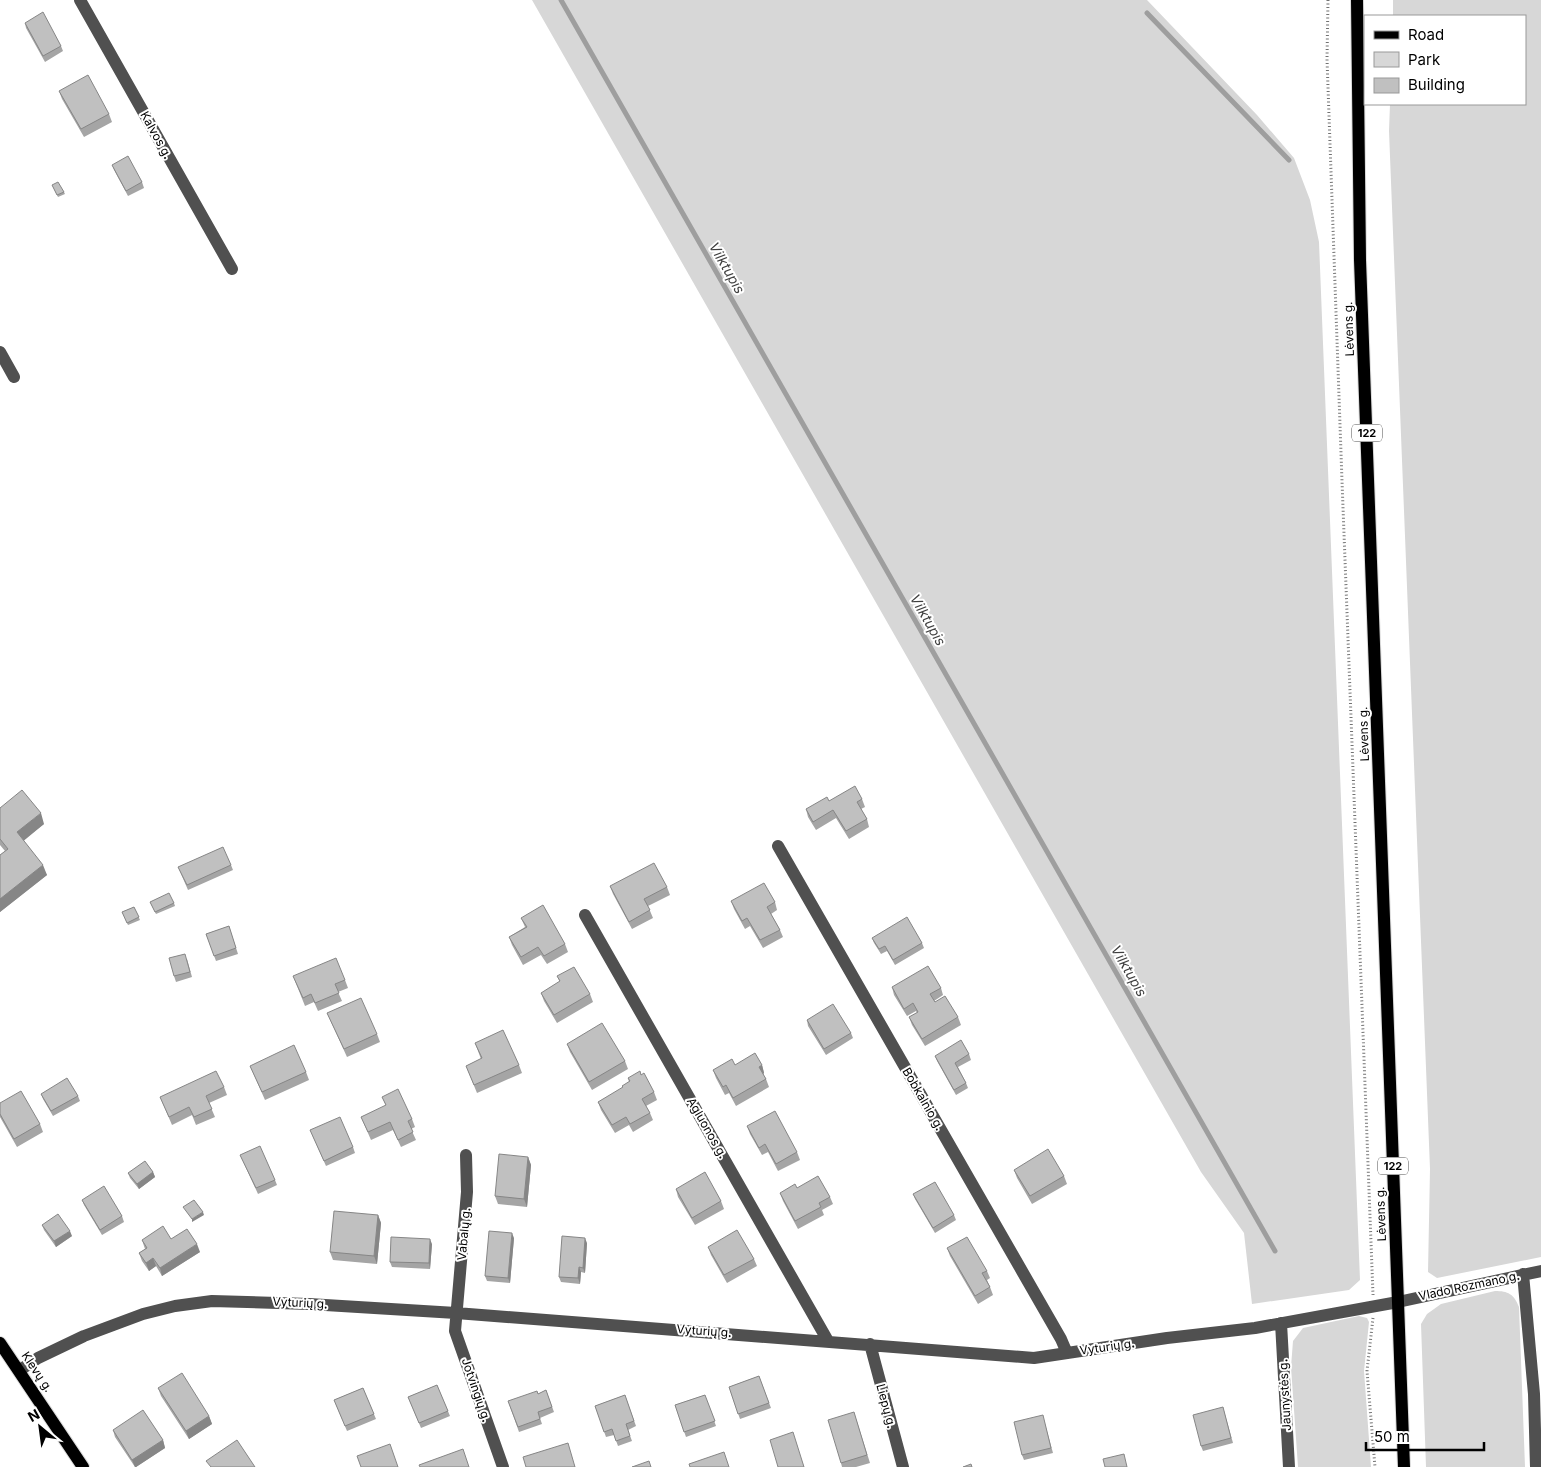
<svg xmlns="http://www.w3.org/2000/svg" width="1541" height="1467" font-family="Inter,sans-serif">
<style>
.green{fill:#d7d7d7}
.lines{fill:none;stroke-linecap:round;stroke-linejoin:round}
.stream{stroke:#9e9e9e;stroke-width:5}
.major-casing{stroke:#dbdbdb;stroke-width:14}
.path{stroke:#727272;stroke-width:3;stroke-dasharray:1 2.5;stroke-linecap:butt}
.minor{stroke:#505050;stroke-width:12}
.major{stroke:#000;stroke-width:12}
.wall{fill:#a5a5a5}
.shaded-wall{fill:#868686}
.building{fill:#c0c0c0;stroke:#868686}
.labels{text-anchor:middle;stroke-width:4;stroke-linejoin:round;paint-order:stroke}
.shield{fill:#fff;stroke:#4c4c4c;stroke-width:1}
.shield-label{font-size:11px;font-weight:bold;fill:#000}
.street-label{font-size:12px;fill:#000;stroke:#fff}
.water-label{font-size:14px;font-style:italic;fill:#3f3f3f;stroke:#fff}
</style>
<rect width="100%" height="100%" fill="#fff"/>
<path class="green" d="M532 0H1147L1257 115 1294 158 1310 200 1319 242 1360 1280 1349 1290 1252 1304 1244 1233 1201 1172Z
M1393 0H1541V1257L1437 1278 1428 1272 1430 1169 1389 131 1390 104H1525V16H1393Z
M1495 1291C1508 1291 1514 1294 1519 1307L1525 1467H1426L1421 1324 1427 1314 1441 1304Z
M1359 1316 1367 1318 1369 1322 1364 1371 1371 1467H1298L1291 1367 1293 1341 1303 1328Z"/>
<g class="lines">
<path class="stream" d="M561 0 1275 1251
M1147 13 1289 160"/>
<g class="major-casing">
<path id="major" d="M1357 0 1360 260 1404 1467
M0 1343 83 1467"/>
</g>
<path class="path" d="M1328 0 1327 59 1342 481 1373 1295
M1373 1318 1367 1371 1375 1467"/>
<path class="minor" d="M80 0 232 269
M0 352 14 377
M778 846 1061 1339 1067 1353
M585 915 828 1341
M466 1155 467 1192 455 1331 503 1467
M1523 1274 1534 1394 1536 1467
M1281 1323 1289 1467
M870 1344 903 1467
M20 1370 38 1358 84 1336 143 1314 175 1306 212 1301 309 1304 456 1313 1034 1358 1167 1338 1255 1328 1398 1302 1541 1271"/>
<use href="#major" class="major"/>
</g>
<path class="wall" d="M25 23 61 46 63 51 45 62 26 28Z
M59 91 109 114 112 122 84 137 62 99Z
M112 165 142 182 144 188 128 196 114 170Z
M52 185 64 192 65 194 58 197Z
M862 799 865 807 861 809 867 819 869 827 849 839 836 818 816 830 808 817 806 809 829 801Z
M0 808 44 824 23 840 47 875 0 912V855L5 851 0 845Z
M231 865 233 870 188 890 178 867Z
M610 886 667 887 670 895 648 906 653 918 632 929 613 894Z
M731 901 775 902 777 910 771 914 780 930 783 937 763 948 750 926 745 929 734 909Z
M150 902 174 903 175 906 156 914Z
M134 907 140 920 128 925 122 912Z
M521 918 565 944 568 952 547 964 541 955 523 965 512 945 509 937 525 927Z
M229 926 238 954 216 961 206 934Z
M872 938 922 943 924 948 895 965 887 951 881 954 874 943Z
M187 959 192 977 176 982 174 976Z
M293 976 345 980 348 988 338 992 342 1001 318 1011 314 1002 305 1006Z
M557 976 590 994 593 1002 557 1023 544 1001 541 993 560 982Z
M892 987 941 988 943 995 934 1001 958 1017 961 1025 925 1046 912 1025 909 1017 917 1013 916 1011 907 1016 894 995Z
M327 1013 377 1034 380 1042 347 1057Z
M807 1020 851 1033 853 1038 826 1055 808 1026Z
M475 1043 519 1065 522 1073 477 1093 466 1066 481 1059Z
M567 1044 625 1061 628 1069 592 1090 570 1052Z
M969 1054 971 1060 958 1067 966 1083 968 1088 956 1095 937 1061 935 1056Z
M735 1065H762L764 1073 763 1074 766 1079 769 1087 736 1106 729 1093 725 1095 716 1078 713 1070Z
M250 1066 306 1072 309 1080 265 1100Z
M641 1075 654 1092 657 1100 646 1106 650 1113 653 1120 633 1132 629 1125 615 1133 601 1110 598 1102 623 1088 629 1082 628 1078Z
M224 1087 227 1095 209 1103 215 1117 196 1125 192 1115 172 1125 160 1097Z
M41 1094 78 1096 80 1101 53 1116 43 1099Z
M382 1097 412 1119 415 1127 411 1129 416 1140 401 1147 393 1130 371 1140 361 1117 386 1106Z
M0 1103 40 1124 43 1132 17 1147 0 1117Z
M747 1126 797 1152 800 1160 778 1171 768 1152 762 1155 750 1134Z
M310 1130 353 1147 355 1153 326 1166Z
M240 1155 275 1180 277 1185 258 1194Z
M528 1157 531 1165 527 1207 498 1204 495 1196Z
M1014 1170 1064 1176 1067 1184 1032 1204 1017 1178Z
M153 1172 155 1177 139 1189 130 1178 128 1173Z
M676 1189 721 1201 724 1209 695 1225 678 1197Z
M780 1193 830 1197 833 1204 822 1210 824 1215 798 1229 783 1201Z
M913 1194 954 1215 956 1220 935 1233 915 1199Z
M82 1200 122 1216 124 1222 102 1235 84 1205Z
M378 1215 381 1223 377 1264 333 1260 330 1252Z
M42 1225 72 1236 56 1247 44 1230Z
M514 1238 510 1283 487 1281 485 1276Z
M171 1239 200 1252 162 1276 156 1266 149 1271 142 1261 139 1253 145 1249 142 1240Z
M587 1243 585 1273 581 1272 580 1284 561 1282 559 1277Z
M432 1244 430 1269 392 1267 390 1262Z
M708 1247 754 1259 757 1266 727 1283 711 1255Z
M947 1248 987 1271 990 1278 987 1280 990 1287 993 1295 978 1304 950 1256Z
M759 1376 771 1408 740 1419 729 1387Z
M437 1385 450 1416 421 1428 408 1397Z
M158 1388 209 1416 212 1424 189 1439 161 1396Z
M363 1388 376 1419 347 1431 334 1400Z
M546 1390 554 1412 540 1418 542 1424 519 1432 508 1401 538 1394Z
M625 1395 636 1426 628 1430 632 1441 618 1446 614 1435 606 1437 595 1406Z
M705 1395 716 1426 686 1437 675 1405Z
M1223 1407 1233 1443 1203 1451 1201 1446Z
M854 1412 870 1463 856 1467H842L841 1463Z
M1044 1420 1053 1453 1024 1460 1022 1455Z
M113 1430 163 1440 165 1448 136 1467H135L115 1437Z"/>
<path class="shaded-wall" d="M41 813 44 824 21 843 17 832Z
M43 865 47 875 0 912V899Z
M762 1065 764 1073 762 1075 759 1067Z
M528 1157 531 1165 527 1207 524 1199Z
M153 1172 155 1177 139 1189 137 1184Z
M203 1212 204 1215 192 1222V1219Z
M378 1215 381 1223 377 1264 374 1256Z
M70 1231 72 1236 56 1247 54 1241Z
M512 1233 514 1238 510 1283 508 1278Z
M585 1238 587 1243 585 1273 583 1268Z
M430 1239 432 1244 430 1269 429 1263Z
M197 1244 200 1252 162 1276 160 1268Z
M153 1258 156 1266 149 1271 146 1263Z
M579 1267 581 1272 580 1284 578 1278Z
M209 1416 212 1424 189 1439 186 1431Z
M163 1440 165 1448 136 1467H135L132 1460Z"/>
<path class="building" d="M43 12 61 46 43 56 25 23Z
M88 75 109 114 81 129 59 91Z
M128 156 142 182 126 191 112 165Z
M58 182 64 192 57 195 52 185Z
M855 786 862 799 857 802 867 819 846 831 833 810 813 822 806 809 827 797 829 801Z
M22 790 41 813 17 832 43 865 0 899V855L8 849 0 839V808Z
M223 847 231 865 187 885 178 867Z
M654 863 667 887 644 899 650 910 629 922 610 886Z
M764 883 775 902 767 907 780 930 760 940 747 918 742 921 731 901Z
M169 893 174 903 155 912 150 902Z
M543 905 565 944 544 956 538 947 521 957 509 937 527 927 521 918Z
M134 907 139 917 127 923 122 912Z
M907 917 922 943 893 960 885 946 879 949 872 938Z
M229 926 236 948 214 956 206 934Z
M185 954 190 972 174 976 169 958Z
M336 958 345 980 335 984 339 993 315 1003 311 994 303 998 293 976Z
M928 966 941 988 930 994 935 1002 945 996 958 1017 922 1039 909 1017 918 1012 913 1003 904 1009 892 987Z
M574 967 590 994 554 1015 541 993 560 981 557 976Z
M361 998 377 1034 344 1049 327 1013Z
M833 1004 851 1033 824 1049 807 1020Z
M602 1023 625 1061 589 1082 567 1044Z
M503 1030 519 1065 474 1085 466 1066 482 1058 475 1043Z
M961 1040 969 1054 955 1063 966 1083 954 1090 935 1056Z
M294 1045 306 1072 262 1092 250 1066Z
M755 1053 762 1065 759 1067 766 1079 733 1098 726 1085 723 1087 713 1070 732 1059 735 1065Z
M216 1071 224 1087 206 1096 212 1109 194 1117 189 1107 169 1117 160 1097Z
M640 1071 641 1075 644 1073 654 1092 642 1099 650 1113 630 1124 626 1117 612 1125 598 1102 623 1087 622 1086 630 1081 628 1078Z
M67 1078 78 1096 51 1111 41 1094Z
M398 1089 412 1119 408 1121 413 1132 398 1140 390 1122 368 1132 361 1117 386 1105 382 1097Z
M21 1091 40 1124 14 1139 0 1114V1103Z
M775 1111 797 1152 776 1164 765 1144 759 1148 747 1126Z
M340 1117 353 1147 324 1161 310 1130Z
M260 1146 275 1180 256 1188 240 1155Z
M1048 1149 1064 1176 1030 1196 1014 1170Z
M499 1154 528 1157 524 1199 495 1196Z
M145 1161 153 1172 137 1184 128 1173Z
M705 1172 721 1201 692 1218 676 1189Z
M818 1176 830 1197 819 1203 821 1207 795 1221 780 1193 795 1184 797 1188Z
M935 1182 954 1215 933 1228 913 1194Z
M104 1186 122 1216 100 1230 82 1200Z
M194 1200 203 1212 192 1219 183 1207Z
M334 1211 378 1215 374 1256 330 1252Z
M58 1214 70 1231 54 1241 42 1225Z
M163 1226 171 1239 187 1229 197 1244 160 1268 153 1258 146 1263 139 1253 147 1248 142 1240Z
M737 1230 754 1259 724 1275 708 1247Z
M489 1231 512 1233 508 1278 485 1276Z
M562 1236 585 1238 583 1268 579 1267 578 1278 559 1277Z
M391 1237 430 1239 429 1263 390 1262Z
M967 1237 987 1271 982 1273 990 1287 975 1296 947 1248Z
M182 1373 209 1416 186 1431 158 1388Z
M759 1376 769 1403 738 1414 729 1387Z
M437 1385 448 1411 419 1423 408 1397Z
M363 1388 374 1414 345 1426 334 1400Z
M546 1390 552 1407 538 1412 540 1419 518 1427 508 1401 537 1391 538 1394Z
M625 1395 634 1421 626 1424 630 1436 616 1441 612 1429 604 1432 595 1406Z
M705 1395 715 1421 684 1432 675 1405Z
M1223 1407 1231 1438 1201 1446 1193 1415Z
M143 1410 163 1440 132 1460 113 1430Z
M854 1412 867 1455 841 1463 828 1420Z
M1043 1415 1051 1448 1022 1455 1014 1422Z
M793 1432 804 1467H778L770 1440Z
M237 1440 255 1467H211L206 1461Z
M568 1443 575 1467H526L523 1457Z
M390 1444 398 1467H361L357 1456Z
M463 1449 469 1467H420L419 1465Z
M724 1452 729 1467H690L689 1464Z
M1124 1454 1127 1467H1105L1103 1459Z
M649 1461 651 1467H632Z
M971 1464 972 1467H963Z"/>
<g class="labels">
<g class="shield">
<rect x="1352" y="424.5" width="30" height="17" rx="4"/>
<rect x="1378" y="1157.5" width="30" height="17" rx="4"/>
</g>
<g class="shield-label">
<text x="1367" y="437">122</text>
<text x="1393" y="1170">122</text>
</g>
<g class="street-label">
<text transform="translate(156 135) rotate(61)" y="4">Kalvos g.</text>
<text transform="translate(1349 329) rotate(-92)" y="4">Lėvens g.</text>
<text transform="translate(1364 734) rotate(-92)" y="4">Lėvens g.</text>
<text transform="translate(923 1099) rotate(60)" y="4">Bobkalnio g.</text>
<text transform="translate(707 1128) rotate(60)" y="4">Agluonos g.</text>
<text transform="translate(1381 1214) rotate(-92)" y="4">Lėvens g.</text>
<text transform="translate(464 1234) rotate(-85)" y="4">Vabalų g.</text>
<text transform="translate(1469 1286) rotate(-12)" y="4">Vlado Rozmano g.</text>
<text transform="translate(300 1303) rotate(3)" y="4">Vyturių g.</text>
<text transform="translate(704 1331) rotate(4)" y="4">Vyturių g.</text>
<text transform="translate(1107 1347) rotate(-8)" y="4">Vyturių g.</text>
<text transform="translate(37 1372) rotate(56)" y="4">Klevų g.</text>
<text transform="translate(476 1390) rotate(71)" y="4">Jotvingių g.</text>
<text transform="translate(1285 1395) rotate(-93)" y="4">Jaunystės g.</text>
<text transform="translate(886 1406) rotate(75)" y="4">Liepų g.</text>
</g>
<g class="water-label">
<text transform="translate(727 268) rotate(60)" y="5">Vilktupis</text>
<text transform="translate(928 620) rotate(60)" y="5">Vilktupis</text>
<text transform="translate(1129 971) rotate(60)" y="5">Vilktupis</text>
</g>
</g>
<rect x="1364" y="15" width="162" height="90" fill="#ffffff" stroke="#999999"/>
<rect x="1374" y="31" width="25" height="8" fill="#000000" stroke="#999999"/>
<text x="1408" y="40" font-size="15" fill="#000000">Road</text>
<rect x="1374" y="52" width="25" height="15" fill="#d7d7d7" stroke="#999999"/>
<text x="1408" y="65" font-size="15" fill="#000000">Park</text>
<rect x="1374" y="78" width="25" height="15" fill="#c0c0c0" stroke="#999999"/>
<text x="1408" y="90" font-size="15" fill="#000000">Building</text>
<g transform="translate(40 1427) rotate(331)" stroke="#ffffff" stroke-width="4" paint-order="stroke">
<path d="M0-4L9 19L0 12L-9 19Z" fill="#000000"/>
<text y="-8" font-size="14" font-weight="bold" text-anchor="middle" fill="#000000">N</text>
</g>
<path d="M1366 1442v8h118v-8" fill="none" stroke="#000000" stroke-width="2.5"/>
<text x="1374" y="1442" font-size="15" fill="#000000" stroke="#ffffff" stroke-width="4" paint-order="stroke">50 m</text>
</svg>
